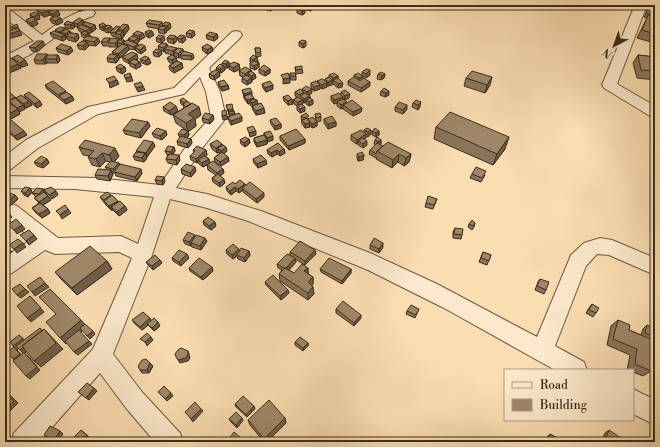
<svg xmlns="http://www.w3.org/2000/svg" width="660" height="447" font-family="'Libre Bodoni',serif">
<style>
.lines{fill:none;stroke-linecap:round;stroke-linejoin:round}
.minor-casing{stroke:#6c5840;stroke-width:2}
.minor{fill:#fce9cc;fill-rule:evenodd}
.wall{fill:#89755a;stroke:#3d2c1b}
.shaded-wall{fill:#6f5f4a;stroke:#3d2c1b}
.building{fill:#9f8869;stroke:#3d2c1b}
</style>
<rect width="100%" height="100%" fill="#faddb1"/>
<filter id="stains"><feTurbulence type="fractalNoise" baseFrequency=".005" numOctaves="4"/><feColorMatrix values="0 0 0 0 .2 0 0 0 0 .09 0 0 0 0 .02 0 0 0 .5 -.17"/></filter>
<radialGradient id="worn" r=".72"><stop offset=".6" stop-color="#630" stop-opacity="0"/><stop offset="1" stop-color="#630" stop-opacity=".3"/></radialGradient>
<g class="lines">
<g class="minor-casing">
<path id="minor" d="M635 5H647L617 84 655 106V118L650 116 604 88 602 85Z
M5 8 9 9 42 35C54 26 78 7 93 10L95 13 93 16C61 26 39 57 5 65V56L34 41 5 18Z
M236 31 240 32 242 35 240 38 209 68 220 92 226 118 203 147 176 188 207 194 261 211 370 253 437 284 537 337 571 255 584 243 600 238 612 240 655 258V275L609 255 597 254 586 266 555 346 584 362 587 370H555L444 308 368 270 248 221 207 208 170 199 152 255 113 354 142 392 180 433 183 442H155L126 408 100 373 39 442H11L14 433 93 349 132 258 119 252 55 254 45 250 12 273 5 275V257L32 239 5 216V201L17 206 58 238 121 236 138 244 154 197 75 189 5 188V176L98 178 160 185 191 139 211 117 206 92 200 77 184 94 98 114 38 148 11 169 5 171V156L26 140 88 107 174 88 232 32Z
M633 389 655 400V425L633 414Z"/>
</g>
<use href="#minor" class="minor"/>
</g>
<path class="wall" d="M35 5H53L56 7 60 15 57 16 63 22 57 25 52 23 50 19 53 17 50 15 44 17 38 13 36 9 39 8 36 7Z
M71 5H93V6L87 9 82 6 84 10 80 11Z
M249 5H261L260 9H254L253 6H249Z
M272 5V8L271 11 266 10 265 6Z
M287 5H298L294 9 287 7Z
M313 5V9L311 11 306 10V6Z
M300 7 305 13 302 15 297 13V9Z
M648 9 655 11V36L651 42 637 38 647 18 644 17Z
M30 14 40 19 36 20 38 24 32 27 28 24 26 20 31 18Z
M73 22H85L95 25 96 29 92 32 91 31 92 32 89 34 90 36 100 42 96 46 88 45 89 46 85 50 79 49 77 45 84 41 83 40 85 38 82 37 81 33V32L79 31 77 27 75 26Z
M165 22 171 27 169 30H167V31L165 34 159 33 158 29H159L148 27 146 23 162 25Z
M73 23 75 27 72 29 66 28 64 24Z
M99 25H106L107 26 113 29 128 25 129 29 122 39 112 36 110 32 109 33 105 32V30L104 31 100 29Z
M55 30H65L70 31 71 33 78 34 79 38 76 42 68 40 67 38H66V39L63 41 52 37 50 33 56 31Z
M194 31 195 35 192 38 187 37 186 33Z
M145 32 154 35 149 38 146 36Z
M133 34 145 37 140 40H139V42L137 43 138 44 139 46 146 50 141 54 137 52 136 50 129 49V50L120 58H119V59L116 63 108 62 107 58 113 54 112 52 118 47V46L117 47H109V46H103L101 42 110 38V40L119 39V40H124L125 42 129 41 128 39 133 36Z
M217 34 218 38 214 41 207 39 206 35Z
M156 38 165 40 162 43 167 44V47L184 52 194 58 192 60 181 59V57L179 58 176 57 177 61 183 68 174 73 170 70 169 66 172 64 169 62 167 58 172 55 165 53V51H161L162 54 159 57 154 56 153 52 159 50 158 46 162 43 157 42Z
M167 38 177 40 174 44 168 42Z
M177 38 186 40 183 43 179 42Z
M299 42 306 46 303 48 299 46Z
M45 45 37 52 32 51 29 47Z
M202 47H212L213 51 207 54 203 51Z
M56 48 73 51 68 55 58 52Z
M255 48H260L261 56 256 57Z
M47 54V56L58 55 60 60 58 63H47V62L46 64H36L34 60Z
M638 55 655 57V80L637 78 633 63Z
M122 57 138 59 136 60 140 62 141 66 136 69 130 66V64L124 61Z
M257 57 258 62H257L259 63V67L255 70 250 68V63H251L250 62V58Z
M12 58 28 65 22 67 19 65 21 68 9 73 5 71V61L14 60Z
M140 59 151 63 147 65 142 63Z
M222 63 229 65 239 64 240 69 234 72 229 69V67L227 68H225V70L221 73H219L220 76 214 80 210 78 209 74 217 70 216 68 222 65Z
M116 67 126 71 122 74 117 71Z
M295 67 302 69 303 73 296 74Z
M259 69H270V73L265 76 259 73Z
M251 70V71L255 74 256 78 252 80V82L247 85 242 82V78L243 77 240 76 239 71Z
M362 72 370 75 366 78 363 76V79L370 86 361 92 348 85V81L354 78V75H362Z
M290 73 296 76V80H290Z
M378 74H385L384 78 381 80 377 79Z
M329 75 338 76V78L342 87 338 88 333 84V82H332V85L328 86 327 85V87L322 89 320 87V89L314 91 311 87V83H317V81L325 80V79L329 77Z
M466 78 490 85 485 93 464 86Z
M218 82 228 85 229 89 222 91 219 86Z
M262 84 273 89 266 92 263 88Z
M45 85 66 92 72 96 74 100 66 104 47 89Z
M302 89 312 93 309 95 313 104 309 106 306 104V102L304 103 303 102 302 104 305 111 300 113 297 110V106L294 104 293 100 297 97 295 96V92L302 90Z
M242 90 252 96 257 104 265 113 256 115 253 110 252 107 250 105V103L248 104 245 100Z
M381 91 389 95 385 97 380 95Z
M5 92 15 97 18 101 16 98H26L24 95 42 105 37 108 30 102 32 105 26 108 24 106 25 109 19 112V111L20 114 7 121 5 120V103H6L5 102Z
M341 92 349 98 345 100 347 103 362 108 361 112 353 116 343 109V108L341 109 337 106V103L334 104 331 100V96L341 94Z
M283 97 292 99 293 104 288 105 284 101Z
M180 100 187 101 201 115 195 119 196 126 188 131 189 135 187 138 191 139 192 143 188 148 178 145 177 141 180 138 178 134 186 130 176 123 173 115 184 108 183 105 181 104Z
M413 103 420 106 418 110 412 107Z
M226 105 234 111 235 114 242 121 231 125 229 121 228 117 230 116 229 114Z
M163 107 178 111 171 115 164 111Z
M395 107 407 109 403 114 395 111Z
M315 114 321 117V121L317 122V126L312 128 310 125V127L305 128 302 124 301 116 316 121Z
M202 118 214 119 210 124 203 122Z
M324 119 336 122V126L328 129 324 123Z
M270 120 281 124V128L275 130 271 124Z
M148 122 150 126 141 138 125 134 123 130Z
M5 123 27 135 17 140 7 131 9 134 5 137Z
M436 127 505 149 493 165 434 139Z
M364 130 371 134 368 137 366 136V138L364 139 367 145 363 148 358 145V143L356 144 351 140V135L364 132Z
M372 131H379V135L376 137 372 135Z
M152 133 167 135 162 140 154 137Z
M264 133 273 140 267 142V141V144L257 147 254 142V138L264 135Z
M280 136 305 139V143L289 150 280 140Z
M249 139 250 143 245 147 241 144 240 140Z
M375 140H381V144L380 145 383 146 411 154 409 162 404 166 398 162 392 168 376 159 377 157 376 158 369 154 370 150 376 145 374 144Z
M210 144H222L227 151 223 154 228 157 229 161 221 166 215 162 214 158 220 153 219 152 217 153 212 149Z
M155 146 147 157 146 156 147 158 144 162 135 160 133 156 137 152 136 151Z
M79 147 119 156 114 162 119 163 120 165 142 173 137 181 116 176 115 173 112 172 113 174 110 181 97 179 95 175 107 170 105 167 110 162 106 161 100 167 92 165 88 157 89 156 83 155Z
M174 147 175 151 173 154 180 160 177 165 168 163 166 159 168 155H167L165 151Z
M284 149 285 153 280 156 277 154 272 157 268 154 267 150Z
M193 150H206L207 155 205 156 209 159 210 163 203 167 199 164 198 162 197 163 191 160 190 156 194 152Z
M357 154 364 155 363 160 358 161 357 158Z
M47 159 49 163 43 168 37 166 34 162Z
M253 159 267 164 258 168 254 163Z
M207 165 223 169 224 173 220 176 225 183 220 187 213 182 212 178 216 175 208 170Z
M181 169 196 171 191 177 182 174Z
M472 174 485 175 481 182 470 178Z
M155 180 165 181 163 185 157 184Z
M235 184 246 185 264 197 257 203 243 192V190L239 193 236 191 231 195 227 191 226 187Z
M30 188 32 192 28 197 24 195 21 191Z
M43 189 51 200 43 205 48 209 50 213 42 218 35 212 32 208 39 203 34 198 36 197 32 193Z
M5 194 15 195 18 199 10 206 5 204Z
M112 196 119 202 125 206 127 210 119 216 113 210H111L106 205 100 197Z
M437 199 433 209 425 207 426 203Z
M203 221 216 226 211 230 204 225Z
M475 223 474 227 472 230 468 227 469 224Z
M455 228 462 235 461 239 453 238V232Z
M195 235V236L207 241 201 250 192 247 191 245V246L185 244 183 240Z
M370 245 383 247 379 253 370 249Z
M226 250 249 251 250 255 245 262 238 259 237 256 233 259 227 254Z
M290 252 316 254 305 265 295 259 296 262 289 270 294 273 308 268V274L313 277V284L312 285 314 294 308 300 280 281 279 274 282 270 278 268 277 264 290 255Z
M483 252 491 255 487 265 479 262Z
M172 258H189L181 266 173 261Z
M160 260 162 263 153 270 148 265 146 262Z
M107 261 112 269 77 295 61 279 55 272Z
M212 267 213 271 203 280 190 271 189 268Z
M320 269H351V273L342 284 321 272Z
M540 279 546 290 544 294 535 290 538 282Z
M265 282 288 290 289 293 281 300 266 285Z
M592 304 596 313 593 317 586 313 589 308Z
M336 309 361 318 354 326 336 313Z
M419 309 415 318 406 314 407 311Z
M132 320H151L160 326 154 331 148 325 142 330 135 324Z
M618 320 629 330 641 335 643 329 647 325 655 329V338L653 340 655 343V358L653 357 651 371 643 376 633 372V370H627L630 355 607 345 611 326Z
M295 342 308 343V346L303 351 295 345Z
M153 366 149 373H142L140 370Z
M235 404 255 409 247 417 236 407Z
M285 418 286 423 267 442H264L250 425 248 420Z
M229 419 243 420 237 428 231 422Z
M609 430 620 442H601L605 433Z
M550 434 564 442H546L547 437Z"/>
<path class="shaded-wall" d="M38 5H42L43 7 39 9Z
M82 5 84 10 80 11 78 7Z
M85 5H93V6L87 9Z
M271 5 272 8 271 11 270 7Z
M294 5H298L294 9Z
M313 5V9L311 11V7Z
M56 7 60 15 54 18 52 14 48 12 50 15 44 17 42 13Z
M305 9V13L302 15V11Z
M39 14 40 19 36 20 38 24 32 27 30 23 35 20 33 17Z
M61 18 63 22 57 25 55 21Z
M83 20 85 24H82L83 25 79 28 77 24Z
M162 22 163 26 160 29 159 25Z
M73 23 75 27 72 29 70 25Z
M170 23 171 27 169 30 167 26Z
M95 25 96 29 92 32 91 28Z
M106 25 108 29 111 26 113 30 109 33 107 29 104 28 105 30 104 31 102 27Z
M128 25 129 29 124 35 123 30Z
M18 27 22 35 8 39 6 35 15 32 14 28Z
M166 27 167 31 165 34 164 30Z
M65 28 67 32 70 31 72 35 66 36V38L65 34 61 32 62 35V36L60 32Z
M90 28 92 32 89 34 90 38 87 39 85 35 88 34 86 31Z
M123 31 124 35 122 39 120 34Z
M152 31 154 35 149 38 148 34Z
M194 31 195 35 192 38 191 34Z
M143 33 145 37 140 40 139 36Z
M78 34 79 38 76 42 74 38Z
M217 34 218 38 214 41 213 37Z
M65 35 66 39 63 41 61 37Z
M164 36 165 40 162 43 160 39Z
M176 36 177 40 174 44 173 39Z
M185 36 186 40 183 43 181 39Z
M98 38 100 42 96 46 94 42Z
M138 38 139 42 135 45 134 41Z
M119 39 120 43H117L118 46 117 47 115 43Z
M43 41 45 45 37 52 35 48Z
M306 41V46L303 48V44Z
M87 42 89 46 85 50 83 46Z
M138 44 139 48H135L136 51 134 47Z
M167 44 168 48 164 49V52L163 48Z
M128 46 129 50 120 58 118 54Z
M145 46 146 50 141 54 140 50Z
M71 47 73 51 68 55 66 51Z
M212 47 213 51 207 54V50Z
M177 48 178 52H174V56L173 51Z
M183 49 184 54 180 55 181 57 179 58 178 54Z
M161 50 162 54 159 57 158 53Z
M47 54 49 58 45 59 47 62 46 64 43 60Z
M137 54 138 59 131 63 129 62 130 64H129L128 60Z
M193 54 194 58 192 60 191 56Z
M58 55 60 60 58 63 56 59Z
M117 55 119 59 116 63 114 59Z
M176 57 177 61 173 64 172 60Z
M257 57 258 62 254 64 253 60Z
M149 58 151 63 147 65 145 61Z
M25 60 28 65 22 67 20 63Z
M140 62 141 66 136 69 135 65Z
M229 62 230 66 228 65 229 67 227 68 226 64Z
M182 63 183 68 174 73 173 68Z
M259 63V67L255 70 254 66Z
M18 64 21 68 9 73 6 69Z
M239 64 240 69 234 72 233 68Z
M224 66 225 70 221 73 220 69Z
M125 67 126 71 122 74 120 69Z
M270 69V73L265 76V72Z
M251 70 252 74H248V77L245 79V74Z
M370 70V75L366 78V74Z
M219 71 220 76 214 80V76Z
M130 73 133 81 127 82 125 78Z
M255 74 256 78 252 80V76Z
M385 74 384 78 381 80 382 76Z
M338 76V80H333V82V78Z
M363 76V80L359 82V78Z
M492 77 490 85 485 93 487 85Z
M251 78 252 82 247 85V81Z
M290 78V83L283 84V79Z
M117 80 119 84 110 88 109 83Z
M332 80V85L328 86V82Z
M327 82V87L322 89V85Z
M370 82V86L361 92V88Z
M343 83 342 87 338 88V84Z
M228 85 229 89 222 91 221 87Z
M273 85V89L266 92 265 88Z
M320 85V89L314 91V87Z
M143 86 145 90 138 92 136 88Z
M5 87 7 90 5 91Z
M312 89V93L307 96V92Z
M389 91V95L385 97 386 93Z
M252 92V97L244 96V98V94Z
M350 94 349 98 344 100 345 96Z
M72 96 74 100 66 104 64 100Z
M310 96V100H306V102L304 103V99Z
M15 97 18 101H9L11 105 9 106 7 102Z
M343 97V101L334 104V100Z
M254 98V102L257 100 258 104 253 107 252 103 250 101V103L248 104 247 100Z
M292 99 293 104 288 105V101Z
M303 100V104L298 107V102Z
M313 100V104L309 106V102Z
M29 101 32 105 26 108 24 104Z
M40 101 42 105 37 108 35 104Z
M347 102V106L343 105V108L341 109V105Z
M421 102 420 106 418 110V105Z
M23 105 25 109 19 112 17 108Z
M407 105V109L403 114V110Z
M176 106 178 111 171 115 169 111Z
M199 107 201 115 195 119 196 126 188 132 186 123 188 114Z
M305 107V111L300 113V109Z
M264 108 265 113 256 115V111Z
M362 108 361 112 353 116V112Z
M18 109 20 114 7 121 5 119V116Z
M233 109 236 117 230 118 228 110Z
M213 115 214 119 210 124 209 120Z
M227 115 228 119 223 120 222 116Z
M242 117V121L231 125V121Z
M148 122 150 126 141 138 139 133Z
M317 122V126L312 128V124Z
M336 122V126L328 129V124Z
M310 123V127L305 128V124Z
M281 124V128L275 130V126Z
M6 130 9 134 5 137V131Z
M371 130V134L368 137V132Z
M24 131 27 135 17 140 15 136Z
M166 131 167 135 162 140 160 136Z
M188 131 189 135 186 139 184 135Z
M256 131V135L250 137 249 133Z
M379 131V135L376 137V133Z
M366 134V138L360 142 358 141V143L356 144 357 140Z
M273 136V140L267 142V138Z
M509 137 505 149 493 165 497 154Z
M191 139 192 143 188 148 187 144Z
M249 139 250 143 245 147 244 143Z
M305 139V143L289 150 288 146Z
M267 140V144L257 147 256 143Z
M381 140V144L378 146V142Z
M367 141V145L363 148V144Z
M153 142 155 146 147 157 146 153Z
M222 144 223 148H218L219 152 217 153 216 148Z
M174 147 175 151 172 156 171 152Z
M226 147 227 151 222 155 221 151Z
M115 148 119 156 113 163 109 155Z
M284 149 285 153 280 156 279 152Z
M206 150 207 155 200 161 198 160V162L197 163 196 159Z
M277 150V154L272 157 271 153Z
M102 153 106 161 100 167 96 159Z
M145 153 147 158 144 162 142 158Z
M399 154 398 162 392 168 393 160Z
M411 154 409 162 404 166 406 158Z
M179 155 180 160 177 165 176 160Z
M364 155 363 160 358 161 359 157Z
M228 157 229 161 221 166 220 162Z
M47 159 49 163 43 168 41 164Z
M209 159 210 163 203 167 202 163Z
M266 160 267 164 258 168 257 164Z
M119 163 121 167 115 172 113 169Z
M195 167 196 171 191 177 190 173Z
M141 169 142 173 137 181 135 177Z
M223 169 224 173 218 177 217 173Z
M111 170 113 174 110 181 108 176Z
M164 177 165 181 163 185 162 181Z
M224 179 225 183 220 187 219 183Z
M245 184 246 188H242L243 190 239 193 238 189Z
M235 187 236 191 231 195 230 191Z
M30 188 32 192 28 197 25 193Z
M43 189 45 193 41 198 39 194Z
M56 191 58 195 52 199 49 195Z
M264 193V197L257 203 256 199Z
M15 195 18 199 10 206 7 202Z
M48 196 51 200 41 206 39 202Z
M118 201 120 205 111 207 113 210H111L109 206Z
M125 206 127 210 119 216 117 212Z
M48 209 50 213 42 218 39 214Z
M68 209 71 213 62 219 60 215Z
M9 213 12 217 5 221V215Z
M215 222 216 226 211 230 209 226Z
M22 225 25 229 17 234 14 230Z
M34 235 37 239 29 245 26 241Z
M195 235 196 239 191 243V246L189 242Z
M205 238 207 241 201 250 200 246Z
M23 243 26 247 17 253 14 249Z
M383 243V247L379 253V249Z
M8 248 12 252 5 256V250Z
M239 249 240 253 233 259 232 255Z
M315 250 316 254 305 265V261Z
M249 251 250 255 245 262 244 258Z
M187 254 189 258 181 266 179 262Z
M295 258 296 262 286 273V269Z
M160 260 162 263 153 270 152 266Z
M107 261 112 269 77 295 72 288Z
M212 267 213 271 203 280 201 277Z
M308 268V275L304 271Z
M351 269V273L342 284V281Z
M313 277V284L308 290V282Z
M45 283 49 287 35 296 32 292Z
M313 287 314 294 308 300V293Z
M25 289 29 292 21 298 17 295Z
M288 290 289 293 281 300 280 296Z
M30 296 44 312 31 322 27 318Z
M361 315V318L354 326V323Z
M150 318 152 322 142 330 140 327Z
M81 320 87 327 66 344 60 338Z
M158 322 160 326 154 331 152 328Z
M40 328 47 336 25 353 28 356 40 370 30 379 26 376 24 354 20 350Z
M44 329 63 349 41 367 34 361Z
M93 331 95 334 90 339 87 336Z
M19 335 27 342 17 350 13 346Z
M151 337 153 340 147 346 145 342Z
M89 341 92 344 78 355 74 352Z
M308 343V346L303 351V348Z
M14 347 18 351 23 357 17 362 13 359Z
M188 351 189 354 190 358 188 361 180 363 178 360Z
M150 363 153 366 149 373 147 370Z
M94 388 97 391 89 400 86 398Z
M5 393 10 395 18 403 6 415H5Z
M171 393 173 396 167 401 165 399Z
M254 406 255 409 247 417 246 415Z
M201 409 203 411 193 422 191 419Z
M242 418 243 420 237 428 236 425Z
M285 418 286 423 267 442H265L264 439Z
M81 430 90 438 86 442H81Z
M60 431 63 434 57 442 54 440Z
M241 438 242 440 241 442H238Z"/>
<path class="building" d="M43 5H53L56 7 42 13 36 9 44 6Z
M74 5H82L78 7Z
M266 5H271L270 7 265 6Z
M306 5H313L311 7 306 6Z
M300 7 305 9 302 11 297 9Z
M55 9 58 11 52 14 48 12Z
M648 9 655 11V16L646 13Z
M35 12 39 14 33 17 30 14Z
M648 15 655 17V34L642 30Z
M56 16 61 18 55 21 50 19Z
M32 17 36 20 30 23 26 20Z
M79 18 83 20 77 24 73 22Z
M149 20 162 22 159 25 146 23Z
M67 21 73 23 70 25 64 24Z
M86 22 95 25 91 28 82 24Z
M165 22 170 23 167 26 162 25Z
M103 23 106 25 102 27 99 25Z
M17 24 18 27 14 28 13 26Z
M123 24 128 25 123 30H118Z
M81 25 90 28 86 31 77 27Z
M108 25 111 26 107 29 104 28Z
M12 26 13 29 9 30 18 28 19 31 6 35 5 33V28Z
M116 26 120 27 115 33 110 32Z
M161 26 166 27 164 30 158 29Z
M60 27 65 28 60 32 55 30Z
M66 29 70 31 65 34 61 32Z
M149 30 152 31 148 34 145 32Z
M189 30 194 31 191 34 186 33Z
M54 31 65 35 61 37 50 33Z
M84 31 89 33 85 35 81 33Z
M118 31H123L120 34H115Z
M137 31 143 33 139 36 133 34Z
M210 32 217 34 213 37 206 35Z
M70 33 78 34 74 38 66 36Z
M159 35 164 36 160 39 156 38Z
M170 35 176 36 173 39 167 38Z
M180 35 185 36 181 39 177 38Z
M87 36 98 38 94 42 83 40Z
M132 36 138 38 134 41 128 39Z
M104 38H110L107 42H101Z
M111 38 119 39 115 43H108Z
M119 40H124L122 43H117Z
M127 40 138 44 134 47 123 43Z
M302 40 306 41 303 44 299 42Z
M37 41H43L35 48 29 47Z
M82 41 87 42 83 46 77 45Z
M162 43 167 44 163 48 158 46Z
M61 44 71 47 66 51 56 48Z
M122 44 128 46 118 54 112 52Z
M141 44 145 46 140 50 135 48Z
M207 44 212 47 207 50 202 47Z
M168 46 177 48 173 51 164 49Z
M178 48 183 49 178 54 174 52Z
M255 48H260L261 52 256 53Z
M156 49 161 50 158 53 153 52Z
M184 51 193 54 191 56 180 55Z
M132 52 137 54 128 60 122 57Z
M37 54H47L43 60H34Z
M110 54 117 55 114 59 107 58Z
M18 55 25 60 20 63 12 58Z
M48 55H58L56 59H45Z
M172 55 176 57 172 60 167 58Z
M253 55 257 57 253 60 250 58Z
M638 55 655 57V71L641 70Z
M145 56 149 58 145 61 140 59Z
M11 58 18 64 6 69 5 68V61Z
M134 59 140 62 135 65 129 62Z
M225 60 229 62 226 64 222 63Z
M177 61 182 63 173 68 169 66Z
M254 61 259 63 254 66 250 63Z
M234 62 239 64 233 68 228 65Z
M120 64 125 67 120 69 116 67Z
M220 64 224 66 220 69 216 68Z
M264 65 270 69 265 72 259 69Z
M302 66V69L296 70 295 67Z
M245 67 251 70 245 74 239 71Z
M366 69 370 70 366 74 362 72Z
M215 70 219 71 214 76 209 74Z
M251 71 255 74 252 76 248 74Z
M472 71 492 77 487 85 466 78Z
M381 72 385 74 382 76 378 74Z
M130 73 131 77 125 78 124 75Z
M288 73 290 78 283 79 281 75Z
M290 73H295L296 76H290Z
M334 73 338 76 333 78 329 75Z
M358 73 363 76 359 78 354 75Z
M246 75 251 78 247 81 242 78Z
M114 76 117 80 109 83 106 79Z
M329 77 332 80 328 82 325 79Z
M354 77 360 81 363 78 370 82 361 88 348 81Z
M338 78 343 83 338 84 333 80Z
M322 79 327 82 322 85 317 81Z
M224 80 228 85 221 87 218 82Z
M53 81 66 91 58 95 45 85Z
M270 81 273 85 265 88 262 84Z
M316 81 320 85 314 87 311 83Z
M141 82 143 86 136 88 134 84Z
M306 86 312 89 307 92 302 89Z
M250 88 252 92 244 94 242 90Z
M384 88 389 91 386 93 381 91Z
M300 89 304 92 299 95 295 92Z
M345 90 350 94 345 96 341 92Z
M8 91 15 97 7 102 5 100V92Z
M29 92 40 101 35 104 24 95Z
M66 92 72 96 64 100 59 96Z
M305 93 310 96 304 99 300 96Z
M339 93 343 97 334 100 331 96Z
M251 94 254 98 247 100 244 96Z
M21 95 29 101 24 104 16 98Z
M288 95 292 99 288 101 283 97Z
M298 97 303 100 298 102 293 100Z
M15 98 23 105 17 108 9 101Z
M183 98 187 101 184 103 180 100Z
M310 98 313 100 309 102 306 100Z
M254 99 257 100 252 103 250 101Z
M343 99 347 102 341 105 337 102Z
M352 100 362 108 353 112 343 105Z
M416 100 421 102 418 105 413 103Z
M187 101 191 104 186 107 183 104Z
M8 102 18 109 5 116V104Z
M170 102 176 106 169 111 163 107Z
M399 102 407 105 403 110 395 107Z
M192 103 199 107 188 114 194 118 186 123 173 115Z
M261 103 264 108 256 111 252 106Z
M232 104 233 109 228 110 226 105Z
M302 104 305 107 300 109 297 106Z
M226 110 227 115 222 116V111Z
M234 111 235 113 229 114V112Z
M450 112 509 137 497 154 436 127Z
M205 113 213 115 209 120 202 118Z
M239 113 242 117 231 121 228 117Z
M306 113 309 116 304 118 301 116Z
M320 113 321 117 316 118 315 114Z
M332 116 336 122 328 124 324 119Z
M313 117 317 122 312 124 308 119Z
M276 118 281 124 275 126 270 120Z
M307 118 310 123 305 124 302 120Z
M132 119 148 122 139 133 123 130Z
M11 120 24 131 15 136 5 128V123Z
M253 126 256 131 249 133 247 128Z
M157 128 166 131 160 136 152 133Z
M367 128 371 130 368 132 364 130Z
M375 128 379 131 376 133 372 131Z
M182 129 188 131 184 135 178 134Z
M296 129 305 139 288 146 280 136Z
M361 130 366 134 357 140 351 135Z
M270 131 273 136 267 138 264 133Z
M264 135 267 140 256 143 254 138Z
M181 136 191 139 187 144 177 141Z
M245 137 249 139 244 143 240 140Z
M377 137 381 140 378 142 375 140Z
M362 138 367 141 363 144 358 141Z
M85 140 115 148 109 155 102 153 96 159 88 157 94 151 79 147Z
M144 140 153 142 146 153 136 151Z
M217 140 222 144 216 148 210 144Z
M388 142 411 154 406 158 399 154 393 160 377 151Z
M278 143 284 149 279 152 277 150 271 153 267 150Z
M377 143 383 146 377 151 376 154 370 150Z
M223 145 226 147 221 151 218 148Z
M168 146 174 147 171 152 165 151Z
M197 146 206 150 196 159 190 156 195 151 193 150Z
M136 152 145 153 142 158 133 156Z
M222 152 228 157 220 162 214 158Z
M362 152 364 155 359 157 357 154Z
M169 154 179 155 176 160 166 159Z
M261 155 266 160 257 164 253 159Z
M41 156 47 159 41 164 34 162Z
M204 156 209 159 202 163 198 160Z
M111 161 119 163 113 169 105 167Z
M213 161 223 169 217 173 207 165Z
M120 164 141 169 135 177 114 172Z
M186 164 195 167 190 173 181 169Z
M476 167 486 171 482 178 472 174Z
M98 169 111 170 108 176 95 175Z
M218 174 224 179 219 183 212 178Z
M157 176 164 177 162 181 155 180Z
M240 180 245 184 238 189 235 187 230 191 226 187 233 182 235 184Z
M250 182 264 193 256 199 242 188Z
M25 187 30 188 25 193 21 191Z
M51 187 56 191 49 195 44 190Z
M37 188 43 189 39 194 32 193Z
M7 192 15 195 7 202H5V194Z
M44 192 48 196 39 202 34 198Z
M107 192 111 195 104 200 100 197Z
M112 195 118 201 109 206 104 201Z
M428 196 437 199 434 205 426 203Z
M120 201 125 206 117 212 111 207Z
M40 203 48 209 39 214 32 208Z
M65 205 68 209 60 215 56 211Z
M5 209 9 213 5 215Z
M208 217 215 222 209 226 203 221Z
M16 219 22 225 14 230 8 225Z
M472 220 475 223 473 226 469 224Z
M455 228 463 229 462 235 454 234Z
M29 230 34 235 26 241 20 235Z
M188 232 195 235 189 242 183 240Z
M196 235 205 238 200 246 191 243Z
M374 238 383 243 379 249 370 245Z
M18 239 23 243 14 249 9 245Z
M300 241 315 250 305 261 290 252Z
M233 244 239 249 232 255 226 250Z
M5 245 8 248 5 250Z
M90 246 107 261 72 288 55 272Z
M241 248 249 251 244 258 237 255Z
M179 250 187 254 179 262 172 258Z
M483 252 491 255 489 261 481 258Z
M287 254 295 258 286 268H284L277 264Z
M155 255 160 260 152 266 146 262Z
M199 258 212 267 201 277 189 268Z
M329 258 351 269 342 281 320 269Z
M302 264 308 268 304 271 313 277 308 282 313 287 308 293 279 274 285 268 294 273Z
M273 275 288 290 280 296 265 282Z
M40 277 45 283 32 292 27 286Z
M540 279 549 282 546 290 537 286Z
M20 284 25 289 17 295 12 289Z
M50 289 81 320 60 338 46 322 56 314 39 297Z
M30 296 41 308 27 318 17 306Z
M343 301 361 315 354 323 336 309Z
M592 304 599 308 596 313 589 310Z
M411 305 419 309 416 315 407 311Z
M143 312 150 318 140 327 132 320Z
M154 318 158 322 152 328 147 324Z
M618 320 630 325 629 330 655 341 651 371 635 364 637 349 613 339Z
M85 324 93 331 87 336 80 328Z
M647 325 655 329V337L645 333Z
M40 328 42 331 22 346 23 348 20 350 16 346Z
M44 329 56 343 34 361 22 346Z
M79 330 89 341 74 352 65 341Z
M147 333 151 337 145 342 140 339Z
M19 335 23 339 13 346 10 342Z
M300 337 308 343 303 348 295 342Z
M14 347 20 354 13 359 7 352Z
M181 348 188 351V354L186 358 178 360 176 357 175 354 178 350Z
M24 352 37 367 26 376 13 361Z
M146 359 150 363 147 370H140L138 366 142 360Z
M87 383 94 388 86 398 78 392Z
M164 386 171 393 165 399 158 392Z
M5 393 14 401 5 410Z
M243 396 254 406 246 415 235 404Z
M269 400 285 418 264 439 248 420Z
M195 402 201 409 191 419 185 412Z
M236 412 242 418 236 425 229 419Z
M50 426 60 431 54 440 44 435Z
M81 430 87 435 81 442H77L73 438Z
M609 430 621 438 620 442H609L605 440Z
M234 432 241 438 238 442H228L227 441Z
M550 434 564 442H548Z
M280 437 286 442H275Z"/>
<rect width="660" height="447" fill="none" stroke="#faddb1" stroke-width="20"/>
<rect x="6" y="6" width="648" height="435" fill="none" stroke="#3d2c1b" stroke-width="2"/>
<rect x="10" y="10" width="640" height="427" fill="none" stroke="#3d2c1b"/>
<rect x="504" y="369" width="130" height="52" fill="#fce9cc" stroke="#b09d85"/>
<rect x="512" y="382" width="20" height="6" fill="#fce9cc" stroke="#b09d85"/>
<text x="540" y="389" font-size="12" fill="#3d2c1b">Road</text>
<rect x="512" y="399" width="20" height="12" fill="#9f8869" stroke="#b09d85"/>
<text x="540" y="409" font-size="12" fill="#3d2c1b">Building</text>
<g transform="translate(614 46) rotate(221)" stroke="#fce9cc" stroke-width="3" paint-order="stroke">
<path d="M0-3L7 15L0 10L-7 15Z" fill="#3d2c1b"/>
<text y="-6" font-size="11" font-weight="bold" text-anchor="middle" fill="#3d2c1b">N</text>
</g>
<rect width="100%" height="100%" filter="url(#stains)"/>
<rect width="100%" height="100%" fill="url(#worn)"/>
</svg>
